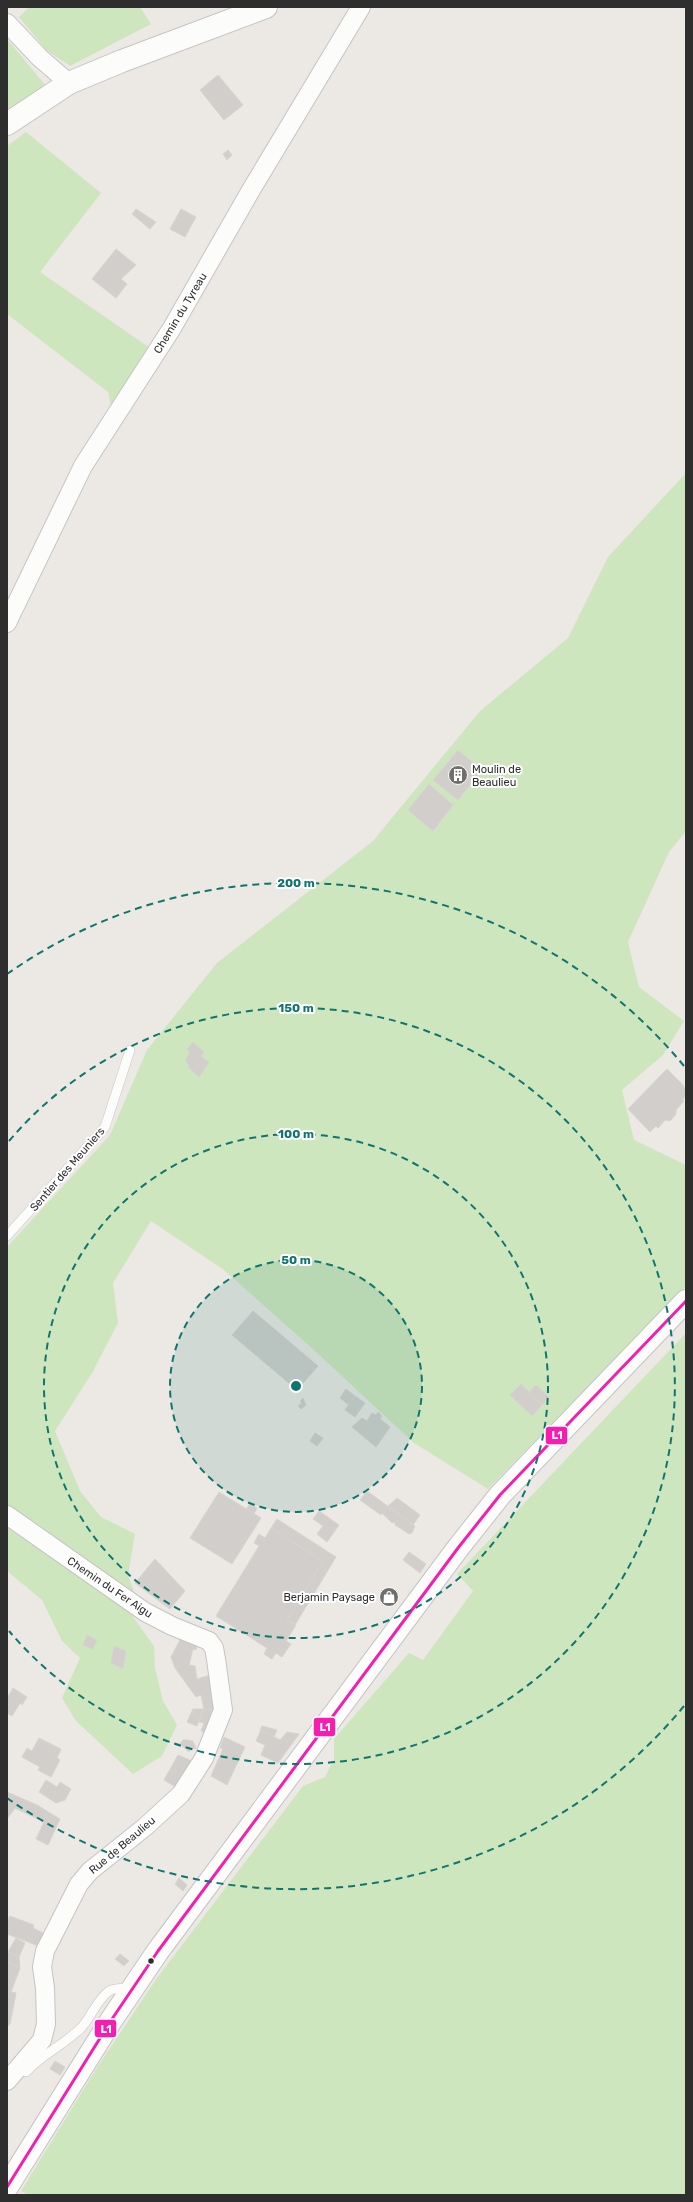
<svg xmlns="http://www.w3.org/2000/svg" width="693" height="2202" font-family="Rubik,sans-serif">
<style>
.green{fill:#cee6be}
.building{fill:#d1cecb;stroke:#d7d4d0}
.lines{fill:none;stroke-linecap:round;stroke-linejoin:round}
.service-casing{stroke:#c5c4c5;stroke-width:10}
.minor-casing{stroke:#c5c4c5;stroke-width:20}
.tertiary-casing{stroke:#c5c4c5;stroke-width:24}
.secondary-casing{stroke:#c5c4c5;stroke-width:24}
.service{stroke:#fcfcfb;stroke-width:9}
.minor{stroke:#fcfcfb;stroke-width:18}
.tertiary{stroke:#fcfcfb;stroke-width:22}
.secondary{stroke:#fcfcfb;stroke-width:22}
.bus-1-casing{stroke:#fff;stroke-width:6}
.bus-1{stroke:#f51eb1;stroke-width:3}
.ring{fill:none;stroke:#0f766e;stroke-width:2;stroke-dasharray:7 5}
.bus-dot{fill:#2e2e2e;stroke:#fff;stroke-width:1.5}
.labels{text-anchor:middle;stroke-width:4;stroke-linejoin:round;paint-order:stroke}
.street-label{font-size:11px;fill:#2e2e2e;stroke:#fff}
.poi-label{font-size:11px;fill:#2e2e2e;stroke:#fff;text-anchor:start}
.centre{fill:#0f766e;stroke:#fff;stroke-width:2}
.ring-label{font-size:12px;text-anchor:middle;font-weight:bold;fill:#0f766e;stroke:#fff;stroke-width:4;stroke-linejoin:round;paint-order:stroke}
.line-badge{stroke:#fff;stroke-width:1.5}
.badge-label{font-size:11px;text-anchor:middle;font-weight:bold;fill:#fff}
</style>
<rect width="100%" height="100%" fill="#ece8e4"/>
<path class="green" d="M29 7H140L151 24 70 66 46 50 19 17Z
M7 39 46 86 7 112Z
M26 132 101 193 40 272 150 348 111 407 108 392 7 314V146Z
M686 473V831L669 852 628 942 639 987 684 1021 663 1055 622 1090 634 1140 686 1165V1286L488 1489 414 1443 315 1351 224 1270 151 1221 113 1283 118 1323 92 1373 55 1431 80 1491 101 1517 135 1534 128 1575 137 1600 133 1617 154 1646 155 1668 163 1701 177 1725 162 1756 133 1774 76 1721 62 1698 80 1658 62 1641 42 1600 7 1571V1247L110 1135 147 1050 217 963 373 841 480 711 568 638 608 557Z
M686 1333V2195H28L21 2191 98 2066 157 1978 303 1786 325 1777 334 1759V1739L409 1653 423 1660 473 1591 457 1574Z"/>
<path class="building" d="M218 75 243 105 224 120 200 90Z
M228 150 232 155 227 160 223 154Z
M136 209 156 222 150 229 132 214Z
M181 209 196 217 185 237 170 229Z
M116 249 136 265 121 279 127 284 116 298 92 279Z
M458 750 482 770 458 800 433 780Z
M429 784 453 805 433 831 408 810Z
M193 1042 204 1052 201 1056 209 1062 199 1077 188 1067 189 1065 185 1061 190 1052 187 1049Z
M667 1069 681 1083 686 1090V1095L682 1100 684 1101 676 1110V1114L670 1121 665 1120 658 1128 656 1126 650 1132 628 1109Z
M253 1311 318 1366 297 1390 232 1335Z
M521 1384 542 1405 532 1416 510 1395Z
M536 1385 549 1397 542 1405 529 1392Z
M346 1389 355 1396 349 1405 340 1398Z
M355 1396 365 1403 355 1417 345 1410Z
M303 1398 306 1405 301 1409 298 1406 302 1403 300 1401Z
M378 1412 382 1416 380 1419 390 1427 376 1447 352 1427 362 1418 367 1421 372 1413 376 1415Z
M315 1433 323 1438 317 1446 310 1441Z
M367 1491 415 1526 412 1533 409 1534 400 1528 395 1525V1522L392 1523 382 1513 381 1515 360 1500Z
M219 1492 261 1518 232 1564 190 1538Z
M397 1498 420 1515 413 1525 388 1506Z
M250 1504 257 1508 254 1514 246 1509Z
M319 1511 339 1525 327 1542 317 1534 323 1526 313 1519Z
M277 1519 336 1557 295 1625 287 1620 323 1561 271 1528Z
M271 1528 323 1561 287 1620 296 1625 286 1641 291 1644 282 1657 276 1653 272 1659 264 1654 267 1648 216 1616 259 1546 254 1543 259 1534 265 1538Z
M409 1552 426 1564 420 1573 403 1560Z
M155 1559 185 1591 170 1609 135 1583Z
M87 1635 97 1640 93 1649 83 1645Z
M181 1638 197 1644 196 1650 193 1649 189 1665 195 1666 197 1679 210 1675 218 1710 204 1709 201 1695 196 1697 175 1668 171 1657Z
M114 1646 126 1651 123 1669 111 1663Z
M13 1688 27 1697 22 1705 20 1703 12 1716 7 1713V1698Z
M193 1709H203L197 1726 187 1722Z
M203 1709 218 1710 208 1734 201 1731 204 1723 199 1722Z
M262 1726 277 1730 274 1737 260 1730Z
M261 1730 280 1740 287 1732 299 1734 278 1763 261 1755 265 1745 256 1741Z
M224 1737 245 1747 227 1785 211 1776 223 1749 220 1748Z
M39 1738 61 1749 57 1758 60 1760 51 1777 38 1770 40 1767 22 1757 27 1748 32 1751Z
M188 1740 191 1741 192 1740 196 1748 191 1749 189 1752 180 1744 183 1740Z
M178 1755 194 1762 179 1789 164 1780Z
M46 1780 57 1787 60 1782 71 1789 65 1800 56 1803 39 1792Z
M7 1792 37 1805 60 1819 48 1845 36 1839 44 1822 15 1808 7 1819Z
M179 1878 187 1885 183 1891 175 1884Z
M10 1916 34 1925 33 1928 47 1935 41 1947 7 1934V1922Z
M16 1938 25 1943 19 1957 8 1952Z
M8 1952 19 1957 20 1968 7 1961Z
M120 1954 129 1961 124 1966 115 1959Z
M7 1961 20 1968 11 1992 16 1993 10 2024 7 2027Z
M55 2061 65 2067 60 2075 50 2069Z"/>
<g class="lines">
<g class="service-casing">
<path id="service" d="M7 1236 105 1127 130 1050
M26 2072C42 2054 64 2045 81 2028 92 2016 96 2001 109 1991 114 1988 124 1988 130 1988"/>
</g>
<g class="minor-casing">
<path id="minor" d="M7 23 40 58 69 83
M7 623 83 466 172 328 251 190 361 7
M7 1515 145 1612 172 1626 209 1641 214 1648 216 1659 223 1710 204 1758 181 1794 145 1827 90 1871 79 1884 45 1951 42 1967 45 1988 46 2024 42 2040 7 2081"/>
</g>
<g class="tertiary-casing">
<path id="tertiary" d="M7 124 69 83 122 61 266 7"/>
</g>
<g class="secondary-casing">
<path id="secondary" d="M7 2187 112 2019 158 1951 458 1548 500 1495 686 1301"/>
</g>
<use href="#service" class="service"/>
<use href="#minor" class="minor"/>
<use href="#tertiary" class="tertiary"/>
<use href="#secondary" class="secondary"/>
<g class="bus-1-casing">
<path id="bus-1" d="M7 2187 112 2019 158 1951 458 1548 500 1495 686 1301"/>
</g>
<use href="#bus-1" class="bus-1"/>
</g>
<circle cx="296" cy="1386" r="126" fill="#0f766e" fill-opacity=".12"/>
<g class="ring">
<circle cx="296" cy="1386" r="126"/>
<circle cx="296" cy="1386" r="252"/>
<path d="M9 1141A378 378 0 1 1 9 1631"/>
<path d="M684 1706A503 503 0 0 1 7 1798M7 974A503 503 0 0 1 684 1066"/>
</g>
<defs>
<g id="building-disc" transform="scale(1)"><circle r="9.5" fill="#706f6e" stroke="#fff"/><path d="M-4-6H4V6H1V3H-1V6H-4ZM-2.5-4.3h1.7v1.8h-1.7ZM.8-4.3h1.7v1.8H.8ZM-2.5-1h1.7V.8h-1.7ZM.8-1h1.7V.8H.8Z" fill="#fff"/></g>
<g id="shop-disc" transform="scale(1)"><circle r="9.5" fill="#706f6e" stroke="#fff"/><path d="M-5-2.5h2.3a2.7 3.5 0 0 1 5.4 0H5L5.5 6h-11ZM-1.5-2.5h3a1.5 2.3 0 0 0-3 0Z" fill="#fff"/></g>
</defs>
<g fill-rule="evenodd">
<use href="#building-disc" x="458" y="775"/>
<use href="#shop-disc" x="389" y="1597"/>
</g>
<circle class="bus-dot" cx="151" cy="1961" r="3.5"/>
<g class="labels">
<g class="street-label">
<text transform="translate(180 313) rotate(-59)" y="4">Chemin du Tyreau</text>
<text transform="translate(67 1169) rotate(-49)" y="4">Sentier des Meuniers</text>
<text transform="translate(110 1587) rotate(34)" y="4">Chemin du Fer Aigu</text>
<text transform="translate(122 1845) rotate(-40)" y="4">Rue de Beaulieu</text>
</g>
<g class="poi-label">
<text x="472" y="773">Moulin de<tspan x="472" dy="13">Beaulieu</tspan></text>
<text x="375" y="1601" text-anchor="end">Berjamin Paysage</text>
</g>
</g>
<circle cx="296" cy="1386" r="6" class="centre"/>
<g class="ring-label">
<text x="296" y="887">200 m</text>
<text x="296" y="1012">150 m</text>
<text x="296" y="1138">100 m</text>
<text x="296" y="1264">50 m</text>
</g>
<g class="line-badge">
<rect x="545" y="1426" width="23" height="19" rx="4" fill="#f51eb1"/>
<rect x="313" y="1717" width="23" height="20" rx="4" fill="#f51eb1"/>
<rect x="94" y="2019" width="23" height="19" rx="4" fill="#f51eb1"/>
</g>
<g class="badge-label">
<text x="557" y="1439">L1</text>
<text x="325" y="1731">L1</text>
<text x="106" y="2033">L1</text>
</g>
<rect width="693" height="2202" fill="none" stroke="#2e2e2e" stroke-width="16"/>
</svg>
